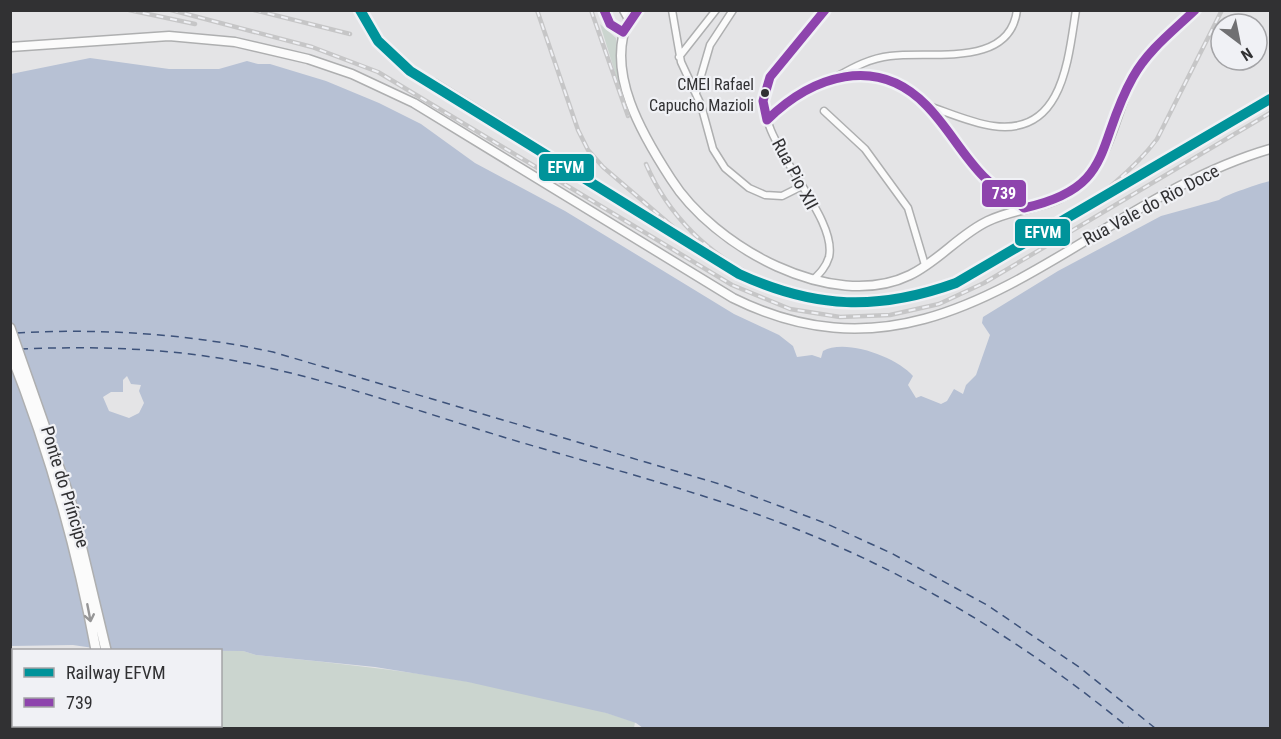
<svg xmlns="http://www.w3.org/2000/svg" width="1281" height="739" font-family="'Roboto Condensed',sans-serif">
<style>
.green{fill:#cbd5cf}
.water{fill:#b7c1d4;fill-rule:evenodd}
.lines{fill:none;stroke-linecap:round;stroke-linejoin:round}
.ferry{stroke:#3d527a;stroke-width:1.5;stroke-dasharray:8 6;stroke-linecap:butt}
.street-casing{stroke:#aeafb0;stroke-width:9}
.secondary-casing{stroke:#aeafb0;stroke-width:11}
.primary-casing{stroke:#aeafb0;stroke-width:12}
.street{stroke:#fbfbfb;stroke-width:6}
.secondary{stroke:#fbfbfb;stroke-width:8}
.primary{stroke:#fbfbfb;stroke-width:9}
.rail-casing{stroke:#c6c6c7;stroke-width:4.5}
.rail{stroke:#f0f1f5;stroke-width:2;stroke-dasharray:7;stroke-linecap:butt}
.bus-1-casing{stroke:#f0f1f5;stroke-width:14}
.bus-1{stroke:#8e44ad;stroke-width:9}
.rail-1-casing{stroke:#f0f1f5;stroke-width:15}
.rail-1{stroke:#00939a;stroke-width:10}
.oneway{stroke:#969697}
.bus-dot{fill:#313133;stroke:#f0f1f5;stroke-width:2}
.labels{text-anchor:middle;stroke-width:4.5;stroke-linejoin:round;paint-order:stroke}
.bus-label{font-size:16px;fill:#313133;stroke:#f0f1f5;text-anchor:end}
.street-label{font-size:18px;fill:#313133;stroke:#f0f1f5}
.line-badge{stroke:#f0f1f5;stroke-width:2}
.badge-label{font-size:16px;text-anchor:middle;font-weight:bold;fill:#fff}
</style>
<rect width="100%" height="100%" fill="#e4e4e6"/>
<path class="green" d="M600 24 616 38 626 108Z
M221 651H243L256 655C383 668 513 681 635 722L634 728H137L129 726H220Z
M10 656H14V726H107L108 728H11Z"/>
<path class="water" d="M90 58 169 69H219L247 61 258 64H270L326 81 379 103 421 124 475 163 565 211 734 314 779 335 793 346 797 357 812 355 821 358 823 351C845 338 897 357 913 376L908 385 916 398 921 396 941 404 947 401 954 389 963 394 966 385 976 375 990 335 982 323 983 317 1058 271 1161 216 1219 200C1225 195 1261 183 1270 181V728H643L636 723 606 713 468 682 375 667 256 655 243 651 107 650 73 645 11 646V74ZM127 376 131 384 141 385 139 391 144 403 139 413 129 418 109 411 103 397 111 392H123V380Z"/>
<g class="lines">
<path class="ferry" d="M17 333C103 328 189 334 273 352L723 485 825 523 891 553 987 605 1079 667 1155 728
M20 349C94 346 169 348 241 362 329 379 415 410 500 436 595 465 693 489 786 525 911 573 1026 643 1129 728"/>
<g class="street-casing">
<path id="street" d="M672 10 681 62 701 105 713 149 725 168 749 188 765 195 782 196 802 186
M629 19 638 10
M679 57 716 10
M838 76C854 67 871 58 890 56 932 51 1010 68 1017 10
M696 93 710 45 733 10
M926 105C947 112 971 123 993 126 1063 136 1068 60 1076 10
M824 111 865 149 908 208 925 265
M767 120C807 74 876 56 924 103 945 124 960 152 981 174 993 188 1010 196 1024 208
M813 280C820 273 826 267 829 257 839 213 748 135 766 86 773 65 809 29 825 10"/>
</g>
<g class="secondary-casing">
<path id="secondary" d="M604 10 610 24 623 32
M624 10 629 19C604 71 643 136 671 179 713 246 832 313 910 275 939 261 960 234 988 221 1026 203 1055 212 1086 178 1112 150 1115 113 1132 80 1146 51 1172 31 1196 10
M10 47 169 36 235 42 308 59 352 74 414 103 733 298C947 404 1080 204 1270 149"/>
</g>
<g class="primary-casing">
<path id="primary" d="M10 328 70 499 106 650
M10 351C49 449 77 548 96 650
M109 726V728
M118 726V728"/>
</g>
<use href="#street" class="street"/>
<use href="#secondary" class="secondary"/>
<use href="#primary" class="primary"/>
<g class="rail-casing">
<path id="rail" d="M129 10 195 24
M171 10 312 47 378 72 732 285 790 309 840 317 890 315 939 304 984 283 1270 113
M254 10 350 34
M537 10 578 130 588 150 603 167 693 244
M591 10 628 116
M435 80 639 207
M646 164C691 269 811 321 920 291 965 278 1006 251 1048 231
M1066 220C1098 197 1133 171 1157 139L1222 10"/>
</g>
<use href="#rail" class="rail"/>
<g class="bus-1-casing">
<path id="bus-1" d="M604 10 610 24 623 32 638 10
M767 120C812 76 876 54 926 105 948 127 962 155 984 177 996 189 1011 197 1024 208 1116 188 1095 144 1133 77 1148 50 1173 31 1195 10
M767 120 763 101 770 77 825 10"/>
</g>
<use href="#bus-1" class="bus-1"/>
<g class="rail-1-casing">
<path id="rail-1" d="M360 10 378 41 410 71 739 274C815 309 878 311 956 283L1270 99"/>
</g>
<use href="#rail-1" class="rail-1"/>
</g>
<defs><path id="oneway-shaft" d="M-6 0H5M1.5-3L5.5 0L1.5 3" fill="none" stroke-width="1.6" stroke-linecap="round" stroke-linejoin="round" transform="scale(1.5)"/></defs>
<use class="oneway" href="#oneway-shaft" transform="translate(89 613) rotate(79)"/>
<circle class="bus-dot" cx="765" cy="93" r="5"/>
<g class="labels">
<g class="bus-label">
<text x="754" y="90">CMEI Rafael<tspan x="754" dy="21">Capucho Mazioli</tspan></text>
</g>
<g class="street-label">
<text transform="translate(795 174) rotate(62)" y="6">Rua Pio XII</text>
<text transform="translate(1151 205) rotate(-28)" y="6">Rua Vale do Rio Doce</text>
<text transform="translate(65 487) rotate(73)" y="6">Ponte do Príncipe</text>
</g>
</g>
<g class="line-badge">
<rect x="538" y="153" width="57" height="29" rx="6" fill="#00939a"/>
<rect x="981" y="179" width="46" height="29" rx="6" fill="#8e44ad"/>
<rect x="1014" y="218" width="57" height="29" rx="6" fill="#00939a"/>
</g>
<g class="badge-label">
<text x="566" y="173">EFVM</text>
<text x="1004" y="199">739</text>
<text x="1043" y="238">EFVM</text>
</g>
<rect width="1281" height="739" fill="none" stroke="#313133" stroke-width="24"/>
<rect x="12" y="649" width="210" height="78" fill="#f0f1f5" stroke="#a4a4a7" stroke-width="1.5"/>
<rect x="24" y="668" width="30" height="9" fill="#00939a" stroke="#a4a4a7" stroke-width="1.5"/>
<text x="66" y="679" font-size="18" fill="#313133">Railway EFVM</text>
<rect x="24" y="698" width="30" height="9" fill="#8e44ad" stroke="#a4a4a7" stroke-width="1.5"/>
<text x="66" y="709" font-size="18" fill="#313133">739</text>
<g transform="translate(1239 42) rotate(148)"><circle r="28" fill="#f0f1f5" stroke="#a4a4a7" stroke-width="1.5"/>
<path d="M0-4.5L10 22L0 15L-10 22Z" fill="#707072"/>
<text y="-9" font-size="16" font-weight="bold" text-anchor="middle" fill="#313133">N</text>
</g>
</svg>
